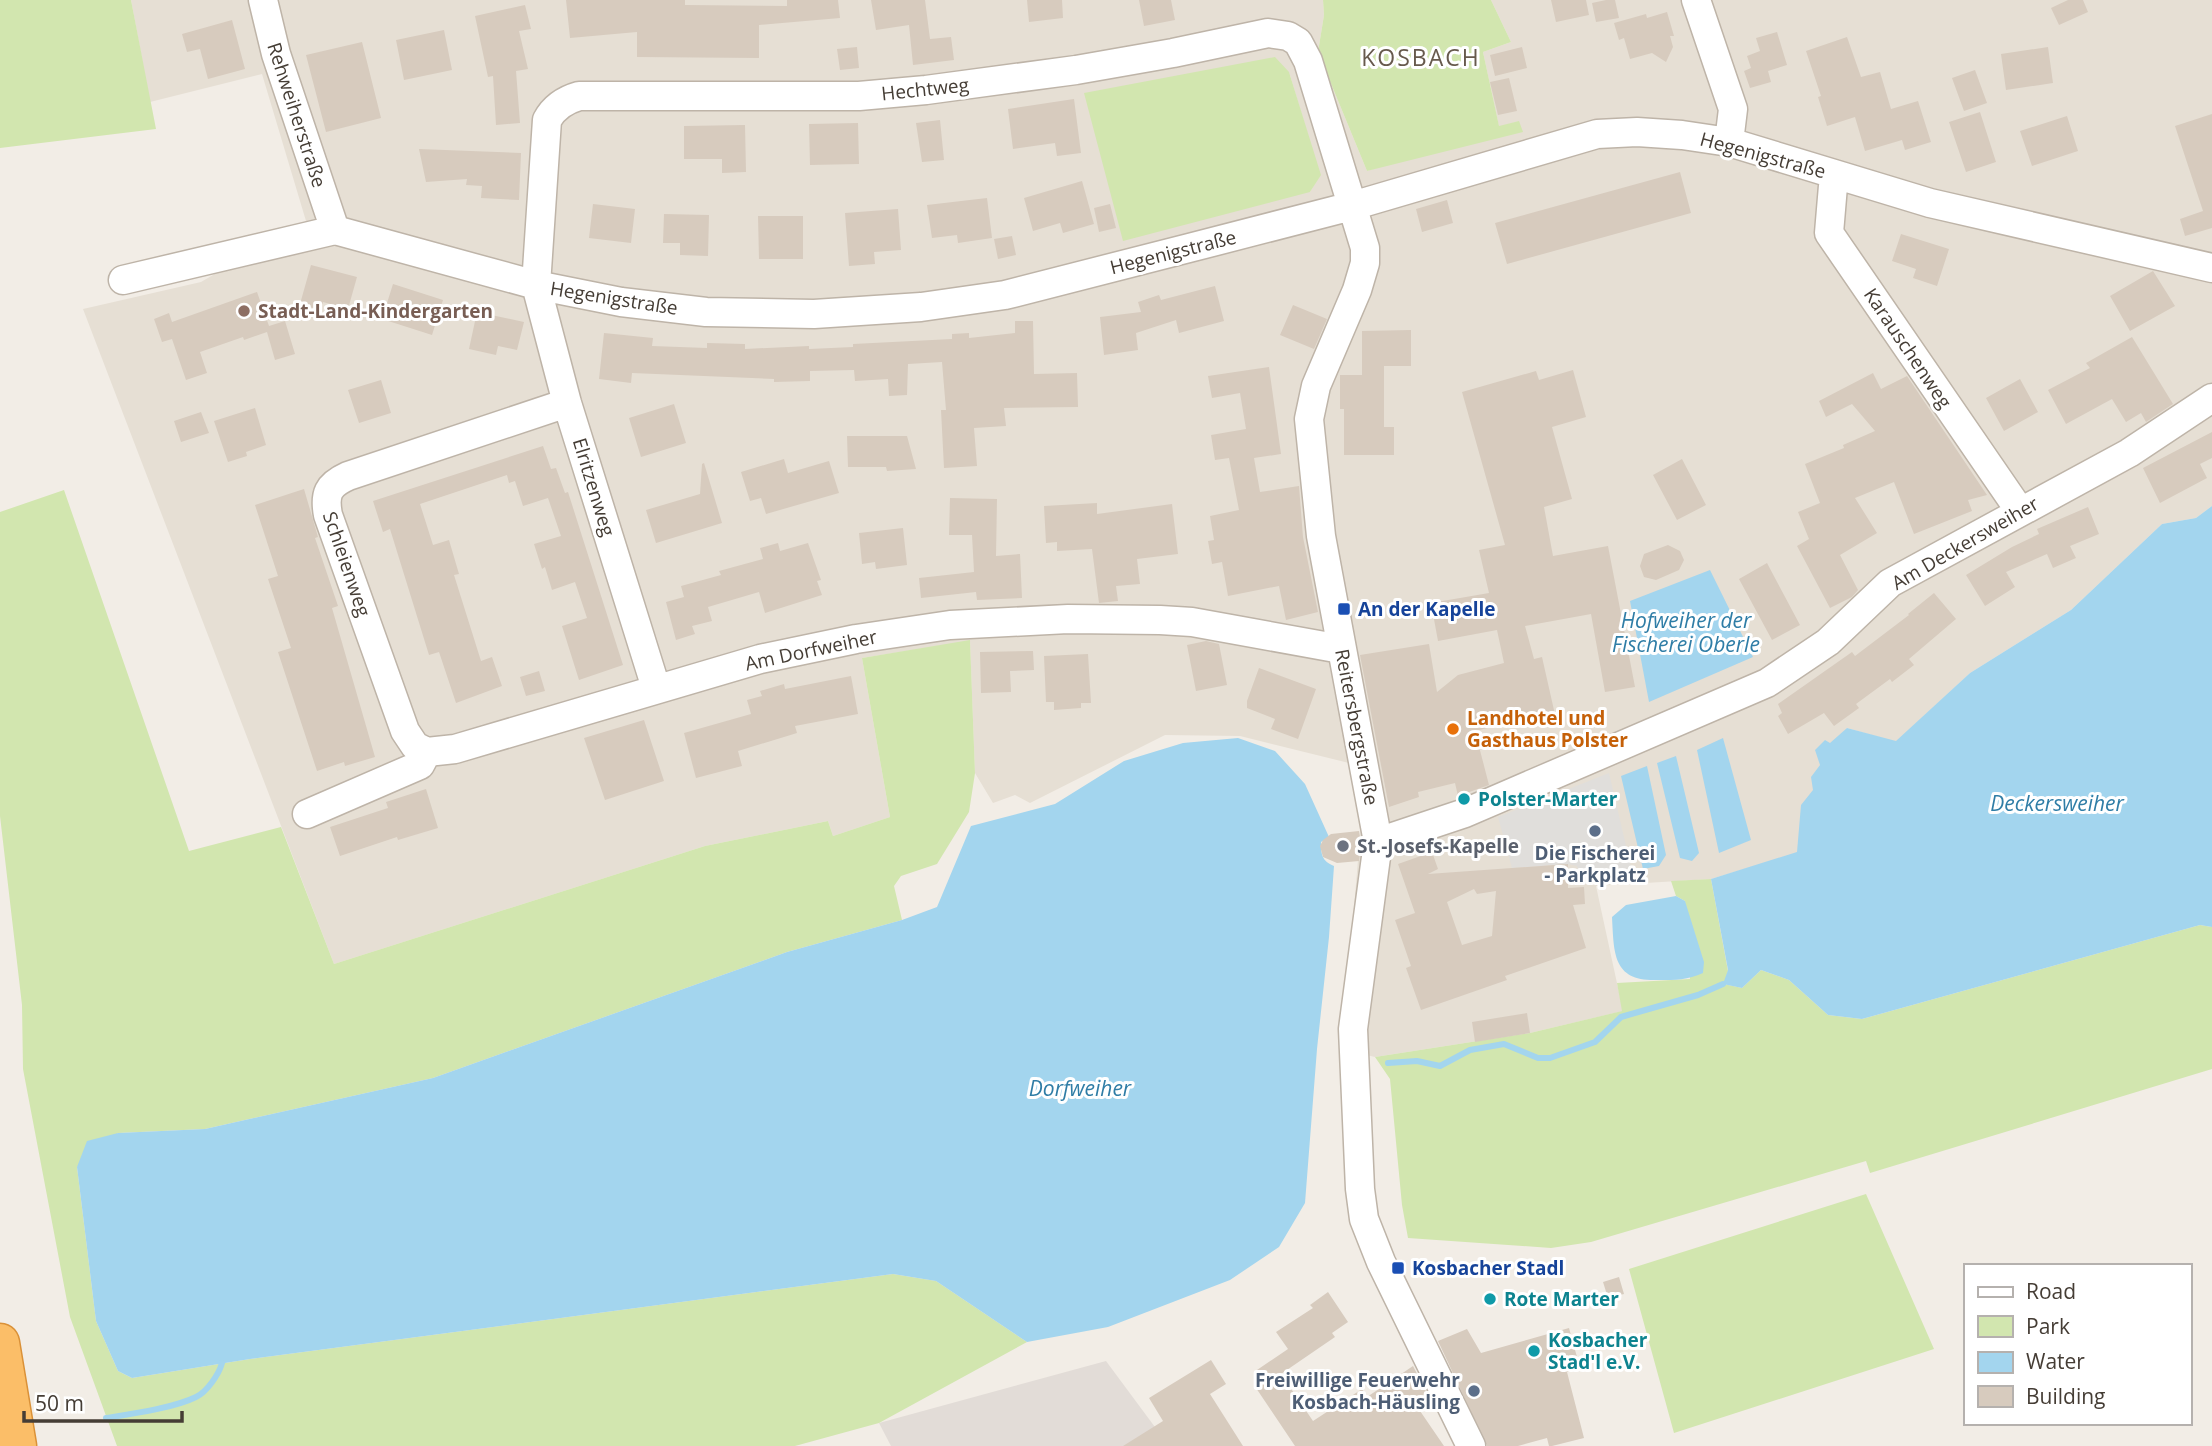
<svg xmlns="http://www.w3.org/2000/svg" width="2212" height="1446" font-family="'Open Sans',sans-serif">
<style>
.residential{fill:#e6dfd4;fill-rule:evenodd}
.industrial{fill:#e2dcd7}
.green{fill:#d2e6af}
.parking{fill:#e0dedb}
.water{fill:#a3d5ee}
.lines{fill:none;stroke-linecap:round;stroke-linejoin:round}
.stream{stroke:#a3d5ee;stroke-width:6}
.building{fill:#d7cbbe;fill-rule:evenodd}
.minor-casing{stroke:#beb4a8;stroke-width:31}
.highway-casing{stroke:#da9138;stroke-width:41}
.minor{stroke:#fff;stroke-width:28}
.highway{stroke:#fbbe68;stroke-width:38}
.education-dot{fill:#8d6e63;stroke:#fff;stroke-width:2.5}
.transit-dot{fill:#1a4fb4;stroke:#fff;stroke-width:2.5}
.food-dot{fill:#e8710a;stroke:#fff;stroke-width:2.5}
.culture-dot{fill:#0f9aa8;stroke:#fff;stroke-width:2.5}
.service-dot{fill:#5c6f8a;stroke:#fff;stroke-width:2.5}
.worship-dot{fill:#6b7280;stroke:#fff;stroke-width:2.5}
.labels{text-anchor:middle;stroke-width:6;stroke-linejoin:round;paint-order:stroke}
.street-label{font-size:19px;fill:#453d35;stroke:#fff}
.education-label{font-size:19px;font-weight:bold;fill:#785e54;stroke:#fff;text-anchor:start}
.transit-label{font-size:19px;font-weight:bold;fill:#164399;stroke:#fff;text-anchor:start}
.food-label{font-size:19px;font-weight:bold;fill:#c56008;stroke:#fff;text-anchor:start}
.culture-label{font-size:19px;font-weight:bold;fill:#0d838f;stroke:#fff;text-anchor:start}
.worship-label{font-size:19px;font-weight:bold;fill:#5b616d;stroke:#fff;text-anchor:start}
.service-label{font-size:19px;font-weight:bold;fill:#4e5e75;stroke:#fff}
.water-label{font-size:21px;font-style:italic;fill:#2f7da6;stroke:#fff}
.quarter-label{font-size:23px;letter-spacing:2px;fill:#675a4d;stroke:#fff}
</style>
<rect width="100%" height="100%" fill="#f2ede6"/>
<path class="residential" d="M131 0H1323L1324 15 1318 52 1367 171 1519 121 1499 127 1483 52 1511 42 1491 0H2212V506L2196 518 2162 524 2071 610 1970 673 1896 742 1847 728 1820 765 1797 853 1711 879 1596 886 1623 1011 1530 1033 1375 1057 1342 1049 1362 813 1349 763 1240 736 1165 735 1030 803 1015 795 993 803 975 773 970 641 862 658 890 817 833 836 828 821 705 846 334 964 83 309 201 282 306 221 262 74 150 102ZM1289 72 1320 175 1310 192Z"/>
<path class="industrial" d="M1106 1361 1169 1446H891L879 1423Z"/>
<path class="green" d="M0 0H131L156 129 0 148Z
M1323 0H1491L1511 42 1483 52 1499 126 1519 121 1523 132 1367 171 1318 52 1324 15Z
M1275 57 1289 72 1321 175 1310 192 1123 241 1084 93Z
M64 490 189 851 281 827 334 964 705 846 828 821 833 836 890 817 862 658 970 640 975 773 969 812 937 864 901 876 894 886 902 920 787 952 433 1078 205 1129 118 1133 77 1167 96 1321 118 1371 132 1378 250 1359 893 1274 936 1281 1027 1342 879 1423 795 1446H117L70 1317 23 1069 22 1005 0 816V512Z
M1711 879 1728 971 1724 984 1742 988 1761 970 1789 980 1828 1015 1862 1019 2200 925 2212 927V1069L1870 1173 1866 1161 1591 1242 1551 1248 1408 1238 1402 1205 1390 1079 1375 1057 1530 1033 1622 1011 1617 983 1690 979 1685 901 1676 896 1671 881Z
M1866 1194 1934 1349 1674 1433 1629 1269Z"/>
<path class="parking" d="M1609 773 1634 880 1582 883 1577 866 1568 864 1512 868 1498 817Z"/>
<path class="water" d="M2212 506V927L2200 925 1862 1019 1828 1015 1789 980 1761 970 1742 988 1723 984 1728 970 1711 879 1797 852 1801 805 1813 790 1811 777 1820 765 1815 750 1825 740 1830 743 1847 728 1896 741 1970 673 2071 610 2162 524 2196 518Z
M1710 570 1753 657 1649 702 1630 601Z
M1238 738 1275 751 1305 784 1329 837 1321 842C1321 855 1322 861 1334 866L1329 937 1317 1049 1305 1203 1279 1247 1230 1280 1108 1327 1027 1342 936 1281 893 1274 250 1359 132 1378 118 1371 96 1321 77 1167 87 1141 118 1133 205 1129 433 1078 787 952 902 920 937 907 971 826 1055 804 1124 761 1183 743Z
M1723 738 1751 840 1719 853 1697 750Z
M1676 756 1699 853 1692 861 1680 858 1657 763Z
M1647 766 1666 855 1659 866 1643 869 1621 776Z
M1676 896 1685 901 1704 962 1703 973C1688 980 1675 980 1659 980 1613 982 1614 955 1612 917L1626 905Z"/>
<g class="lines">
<path class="stream" d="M1388 1063 1417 1061 1440 1066 1470 1050 1504 1044 1538 1058H1550L1595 1042 1621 1017 1698 995 1723 984
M106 1418C131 1414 174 1408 196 1397 207 1392 219 1374 222 1363"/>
</g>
<path class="building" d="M566 0H685V5L787 6V0H838L840 18 759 25V58L637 57V32L570 38Z
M871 0H925L930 39 951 37 954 60 913 65 909 25 876 30Z
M1027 0H1062L1063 18 1029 22Z
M1139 0H1171L1175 20 1144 26Z
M1551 0H1586L1589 15 1556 22Z
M1606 0H1615L1619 18 1596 22 1592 3Z
M2068 0H2083L2088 12 2059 25 2051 8Z
M525 5 531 29 519 31 528 69 516 71 520 123 496 125 493 76 488 77 475 16Z
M1667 12 1674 36H1670L1673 47 1666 62 1652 53 1630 59 1624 38 1619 40 1614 23 1646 14 1647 18Z
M232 20 245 69 208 79 200 49 187 52 182 34Z
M444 30 452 70 404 80 396 40Z
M1777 32 1787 65 1768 71 1771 82 1750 88 1744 71 1751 68 1747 56 1760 51 1756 38Z
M1847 37 1861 77 1880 72 1891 109 1918 101 1931 142 1905 150 1902 140 1865 151 1855 117 1827 126 1818 97 1821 96 1806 51Z
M362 42 381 118 326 132 306 55Z
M857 47 859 68 840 70 837 49Z
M1522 47 1527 68 1495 76 1490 55Z
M2048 47 2053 83 2006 90 2001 54Z
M1975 70 1987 103 1964 111 1952 78Z
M1509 78 1517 111 1498 115 1490 82Z
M1074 99 1081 153 1057 156 1055 143 1013 149 1008 109Z
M1980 112 1996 162 1966 172 1949 122Z
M2212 114V228L2185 236 2180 219 2203 211 2175 126Z
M2067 116 2078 151 2032 166 2020 131Z
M940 120 944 160 922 162 916 123Z
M858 123 859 164 810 165 809 124Z
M745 125 746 172 722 173V159H684V126Z
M419 149 521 153 519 200 481 198 482 186 466 185 467 179 426 182Z
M1680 172 1691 213 1507 264 1495 223Z
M1082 181 1094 224 1063 233 1060 223 1033 231 1024 198Z
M987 198 992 238 958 243 957 235 932 238 927 205Z
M1447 200 1453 223 1422 232 1416 209Z
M593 204 635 209 631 243 589 238Z
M1110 204 1116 228 1099 232 1094 208Z
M898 209 901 250 874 252 875 264 849 266 845 213Z
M664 214 709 215 708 256 680 255V243H663Z
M758 216H803V259H759Z
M1901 234 1949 249 1937 286 1913 278 1916 269 1892 261Z
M1012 236 1016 255 998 259 994 239Z
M311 265 357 277 348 309 323 302 320 310 300 304Z
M2153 271 2175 306 2130 331 2110 296Z
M393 284 443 300 432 335 382 319Z
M1215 286 1224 321 1179 333 1176 320 1136 333 1138 350 1104 355 1100 317 1141 312 1138 302 1159 295 1161 300Z
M257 292 269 326 285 321 295 354 275 360 267 332 244 340 243 337 200 352 207 373 186 380 172 339 162 342 154 319 169 313 172 322Z
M1293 305 1327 319 1314 349 1280 335Z
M477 312 524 322 517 350 498 346 496 355 469 349Z
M1015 321H1033L1034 374 1077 373 1078 407 1004 408 1006 426 974 428 977 466 944 468 941 410H946L942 362 908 364 907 395 889 396 888 379 855 381 854 370 810 371V381L774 382V379L632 373 631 383 599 379 604 333 653 338 652 346 707 348V343L745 344V349L809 346V349L853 347V344L952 339V334L969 333V338L1015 333Z
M1411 330V366H1384V427H1394V455H1344V409H1340V375H1362V331Z
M2132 337 2173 404 2146 422 2141 413 2126 422 2112 399 2066 424 2048 390 2090 368 2086 363Z
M1269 367 1281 454 1254 458 1260 492 1299 486 1303 537 1318 612 1286 620 1279 586 1228 596 1222 562 1212 564 1208 541 1214 540 1210 516 1239 510 1229 458 1215 460 1211 435 1246 429 1240 393 1212 398 1208 376Z
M1573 370 1586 417 1552 427 1572 499 1544 507 1553 556 1608 546 1635 687 1605 692 1591 614 1525 626 1534 659 1542 657 1556 719 1519 728 1517 721 1475 731 1489 785 1458 796 1455 783 1418 792 1419 797 1389 807 1360 655 1429 644 1437 692 1458 675 1504 663 1497 630 1438 641 1431 603 1489 593 1479 550 1505 545 1462 392 1536 371 1539 380Z
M1873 373 1881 389 1907 376 1987 495 1968 500 1972 511 1914 534 1894 482 1855 498 1877 533 1840 555 1858 590 1852 597 1830 608 1797 546 1809 539 1798 512 1820 503 1805 464 1844 448 1843 445 1875 431 1852 404 1826 417 1819 401Z
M2020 379 2038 412 2004 431 1986 398Z
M381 380 391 413 359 423 348 390Z
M674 404 686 443 641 457 629 418Z
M255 408 266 445 246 452 247 456 228 462 214 421Z
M201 412 209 433 181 442 174 421Z
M2212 432V458L2200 464 2207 478 2160 503 2143 468Z
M847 436H907L916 469 887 471 886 467H848Z
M543 446 551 469 556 468 565 493 568 492 623 665 579 680 562 626 587 618 575 582 552 590 545 567 542 569 534 544 561 536 548 498 523 506 515 481 509 483 507 475 420 504 433 545 449 540 459 574 454 575 481 661 492 657 502 686 456 703 439 652 429 655 390 529 383 532 373 501Z
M784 459 788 473 829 461 839 493 766 514 761 498 750 501 741 472Z
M1682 459 1706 505 1677 520 1653 475Z
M704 463 722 523 656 543 646 510 700 494 702 464Z
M304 489 318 537 315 538 338 606 332 608 375 757 345 766 344 762 317 771 278 652 291 648 268 579 278 576 255 505Z
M950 498 997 499 996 556 1020 554 1022 598 977 600 976 592 921 598 919 578 974 572 972 535H949Z
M1097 503V514L1172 504 1178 554 1137 559 1140 584 1116 586 1118 601 1099 603 1092 549 1057 551V542L1046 543 1044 506Z
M2088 507 2099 534 2070 546 2076 558 2053 568 2047 554 2006 572 2015 587 1985 606 1966 575 2012 547 2039 534 2037 529Z
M903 528 907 565 876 569 875 562 862 564 859 533Z
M778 543 780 551 808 543 821 580 817 581 822 595 765 613 759 592 708 607 712 621 692 626 695 634 676 640 666 602 684 597 681 586 721 575 719 571 763 559 760 548Z
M1668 545 1680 551 1684 560 1679 570 1656 580 1644 577 1640 566 1644 554Z
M1767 563 1800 625 1772 640 1739 579Z
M1934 593 1956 619 1909 659 1914 665 1892 682 1890 679 1856 704 1859 708 1834 726 1824 713 1788 734 1778 716 1782 713 1778 704 1852 652 1855 656 1909 615 1908 614Z
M1206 641 1219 644 1227 685 1196 691 1187 645Z
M1033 651 1034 670 1010 671 1011 692 981 693 980 652Z
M1088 654 1091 703H1081V708L1054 710V702H1046L1044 656Z
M1259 668 1316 689 1298 739 1271 729 1275 719 1247 708V701Z
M539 671 545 691 526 696 520 677Z
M851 676 858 714 795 726 797 733 738 751 742 766 696 778 684 733 751 714 747 700 762 696 760 691 784 684 785 689Z
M644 720 664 781 605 800 584 738Z
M426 789 438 828 398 840 397 837 340 856 330 827 388 808 386 802Z
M1359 831 1361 842 1359 861 1337 863 1323 857 1320 846 1323 840 1331 834Z
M1432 852 1438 869 1428 874 1568 864V888L1584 887 1585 904 1573 905 1586 948 1505 976 1507 980 1421 1010 1406 968 1411 966 1395 920 1415 913 1398 864ZM1474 889 1477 894 1496 891 1492 936 1462 945 1447 902Z
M1527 1013 1530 1033 1475 1042 1472 1022Z
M1619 1277 1624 1294 1608 1298 1603 1282Z
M1328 1292 1348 1322 1332 1333 1335 1337 1281 1374 1313 1421 1362 1389 1367 1397 1413 1366 1430 1399 1418 1408 1444 1446H1295L1254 1385 1263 1379 1257 1370 1288 1349 1276 1332 1313 1308 1310 1305Z
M1569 1328 1580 1368 1567 1372 1584 1438 1552 1446H1549L1547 1438 1518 1446H1487L1438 1341 1467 1329 1481 1353Z
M1211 1360 1226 1384 1210 1394 1243 1446H1123L1163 1421 1149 1398Z"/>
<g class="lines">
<g class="minor-casing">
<path id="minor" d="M263 0 276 54 335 230
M1696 0 1733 109 1729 142
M1834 174 1829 233 2020 511
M123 280 335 230 536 285 621 302 706 312 814 314 921 307 1005 295 1189 248 1352 206 1597 134 1637 132 1682 135 1729 142 1930 203 2212 268
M656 688 567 403 536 285 547 120C554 107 565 100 579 96H859L926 90 1076 70 1173 53 1268 33 1288 36 1298 42 1308 61 1365 248V263L1357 290 1316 386 1309 419 1321 536 1378 842 1353 1029 1360 1189 1364 1219 1381 1262 1471 1446
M427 752 415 746 405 731 328 515C324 494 328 485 348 476L567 403
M307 814 420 765 427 752 455 749 760 659 856 639 950 625 1068 619 1160 620 1192 622 1341 649
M1378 842 1465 813 1767 683 1828 642 1890 583 2129 453 2212 398"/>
</g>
<g class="highway-casing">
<path id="highway" d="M0 1343 17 1446"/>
</g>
<use href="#minor" class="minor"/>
<use href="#highway" class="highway"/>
</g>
<circle class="education-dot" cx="244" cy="311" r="7"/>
<g class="transit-dot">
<rect x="1337" y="602" width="14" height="14" rx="3.5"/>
<rect x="1391" y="1261" width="14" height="14" rx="3.5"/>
</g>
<circle class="food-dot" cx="1453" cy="729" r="7"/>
<g class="culture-dot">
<circle cx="1464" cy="799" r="7"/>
<circle cx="1490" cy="1299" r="7"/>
<circle cx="1534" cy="1351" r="7"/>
</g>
<g class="service-dot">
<circle cx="1595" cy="831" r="7"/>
<circle cx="1474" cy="1391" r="7"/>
</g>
<circle class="worship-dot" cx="1343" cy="846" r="7"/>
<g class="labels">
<g class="street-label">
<text transform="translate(925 89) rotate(-6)" y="7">Hechtweg</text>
<text transform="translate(297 115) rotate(72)" y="7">Rehweiherstraße</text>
<text transform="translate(1763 155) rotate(15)" y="7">Hegenigstraße</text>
<text transform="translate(1173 252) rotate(-14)" y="7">Hegenigstraße</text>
<text transform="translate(614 298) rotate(9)" y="7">Hegenigstraße</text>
<text transform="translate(1908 348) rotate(56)" y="7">Karauschenweg</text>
<text transform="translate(594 487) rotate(73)" y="7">Elritzenweg</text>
<text transform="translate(1965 543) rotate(-30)" y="7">Am Deckersweiher</text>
<text transform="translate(347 564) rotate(71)" y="7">Schleienweg</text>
<text transform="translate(811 650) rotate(-12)" y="7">Am Dorfweiher</text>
<text transform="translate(1357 727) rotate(79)" y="7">Reitersbergstraße</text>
</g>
<g class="education-label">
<text x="258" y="318">Stadt-Land-Kindergarten</text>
</g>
<g class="transit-label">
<text x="1358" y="616">An der Kapelle</text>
<text x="1412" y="1275">Kosbacher Stadl</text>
</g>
<g class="food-label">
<text x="1467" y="725">Landhotel und<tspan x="1467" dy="22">Gasthaus Polster</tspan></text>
</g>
<g class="culture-label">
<text x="1478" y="806">Polster-Marter</text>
<text x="1504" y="1306">Rote Marter</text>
<text x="1548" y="1347">Kosbacher<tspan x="1548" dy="22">Stad'l e.V.</tspan></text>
</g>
<g class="worship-label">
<text x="1357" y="853">St.-Josefs-Kapelle</text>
</g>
<g class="service-label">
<text x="1595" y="860">Die Fischerei<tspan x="1595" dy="22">- Parkplatz</tspan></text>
<text x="1460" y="1387" text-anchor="end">Freiwillige Feuerwehr<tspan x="1460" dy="22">Kosbach-Häusling</tspan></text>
</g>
<g class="water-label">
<text x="1686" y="628">Hofweiher der<tspan x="1686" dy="24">Fischerei Oberle</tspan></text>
<text x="2057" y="811">Deckersweiher</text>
<text x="1080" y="1096">Dorfweiher</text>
</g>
<g class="quarter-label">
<text x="1421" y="66">KOSBACH</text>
</g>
</g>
<rect x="1964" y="1264" width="228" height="161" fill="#ffffff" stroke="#b5b1ae" stroke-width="2"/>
<rect x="1978" y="1287" width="35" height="10" fill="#ffffff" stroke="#b5b1ae" stroke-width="2"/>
<text x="2026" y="1299" font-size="21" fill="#453d35">Road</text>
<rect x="1978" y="1316" width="35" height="21" fill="#d2e6af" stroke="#b5b1ae" stroke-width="2"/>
<text x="2026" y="1334" font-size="21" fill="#453d35">Park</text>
<rect x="1978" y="1352" width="35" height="21" fill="#a3d5ee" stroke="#b5b1ae" stroke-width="2"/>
<text x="2026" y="1369" font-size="21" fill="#453d35">Water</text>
<rect x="1978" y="1386" width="35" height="21" fill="#d7cbbe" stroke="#b5b1ae" stroke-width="2"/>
<text x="2026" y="1404" font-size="21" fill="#453d35">Building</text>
<path d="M24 1411v10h158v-10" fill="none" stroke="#453d35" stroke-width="3.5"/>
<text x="35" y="1411" font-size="21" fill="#453d35" stroke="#ffffff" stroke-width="5" paint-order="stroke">50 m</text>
</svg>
